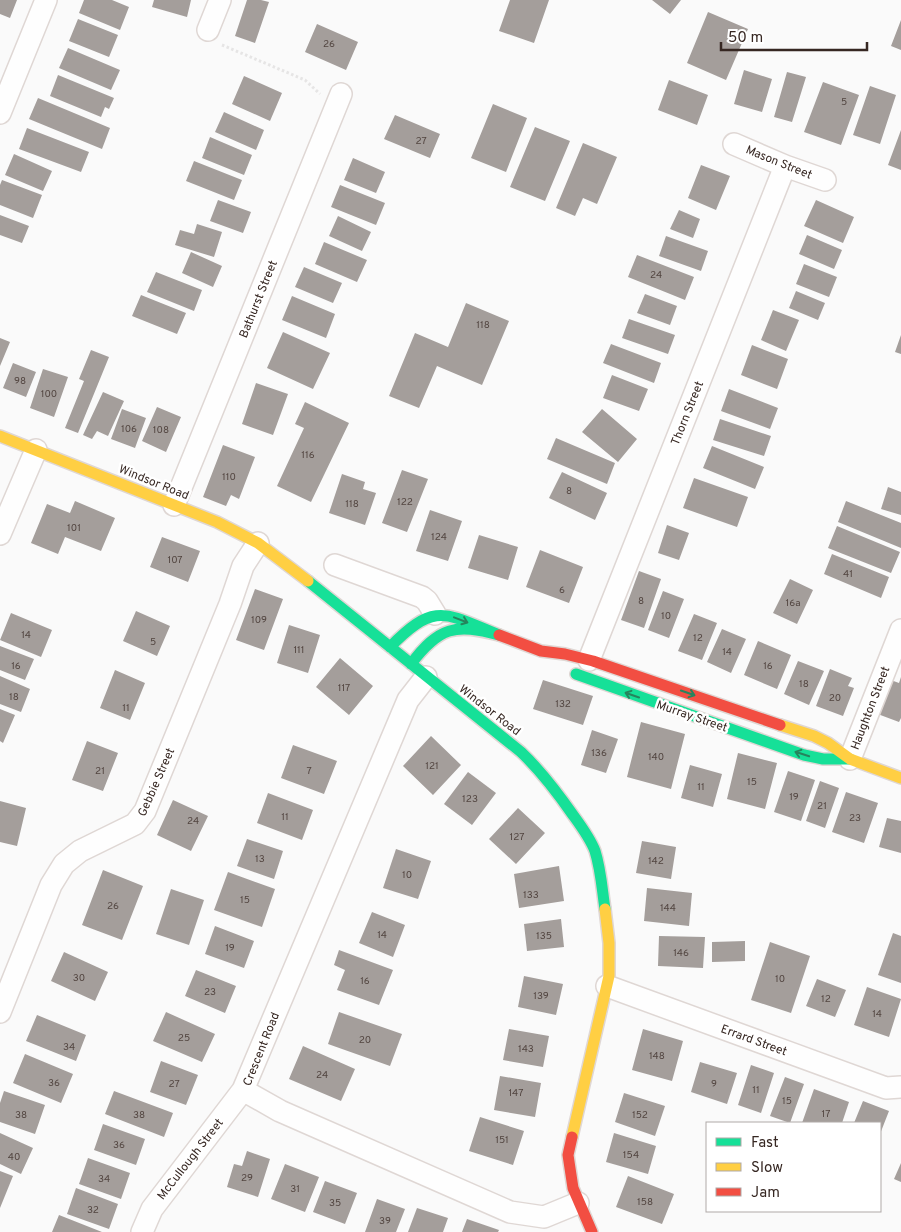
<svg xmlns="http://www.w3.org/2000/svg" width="901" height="1232" font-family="Overpass,sans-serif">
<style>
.building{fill:#a49e9b}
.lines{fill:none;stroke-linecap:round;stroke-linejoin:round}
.street-casing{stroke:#dfd7d4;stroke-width:24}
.fast-casing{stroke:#dfd7d4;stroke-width:14}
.slow-casing{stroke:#dfd7d4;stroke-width:14}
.jam-casing{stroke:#dfd7d4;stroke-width:14}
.path{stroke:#e6e5e5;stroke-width:3;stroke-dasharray:2.5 2.5;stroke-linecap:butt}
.street{stroke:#fefefe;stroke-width:21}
.fast{stroke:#16e098;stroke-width:11}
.slow{stroke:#ffcf43;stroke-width:11}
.jam{stroke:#f24e42;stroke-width:11}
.oneway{stroke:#26845d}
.labels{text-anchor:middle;stroke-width:5;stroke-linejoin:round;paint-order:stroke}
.number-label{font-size:10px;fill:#524540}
.street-label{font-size:12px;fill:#362722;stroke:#fff}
</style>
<rect width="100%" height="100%" fill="#fafafa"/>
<path class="building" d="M0 0H17L10 18 0 14Z
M84 0H112L129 7 120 30 79 13Z
M154 0H191L187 17 152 7Z
M247 0H261L269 2 255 43 235 36Z
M510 0H549L534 43 499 31Z
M652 0H681L670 14Z
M708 12 748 29 726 80 687 63Z
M78 19 118 35 109 57 69 41Z
M901 20V50L891 46Z
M317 24 358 42 346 70 305 52Z
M68 48 120 70 111 90 59 68Z
M744 70 772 79 762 112 734 104Z
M787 72 806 77 792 122 774 117Z
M58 75 114 98 109 109 105 107 101 117 50 96Z
M244 76 282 93 270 121 232 104Z
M669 80 708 95 697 125 658 110Z
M823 82 859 95 841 145 804 132Z
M870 86 896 95 880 144 853 135Z
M38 98 110 128 102 149 29 119Z
M493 104 527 118 506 172 471 158Z
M224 112 264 130 256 150 215 132Z
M395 115 440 134 430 158 384 139Z
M535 127 570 141 545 201 510 187Z
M27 128 89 152 81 172 19 149Z
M901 130V170L888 165Z
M210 137 252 155 244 175 202 158Z
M583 143 617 157 597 204 583 198 575 216 556 208Z
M14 154 52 171 43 191 5 175Z
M353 158 385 172 376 193 344 180Z
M194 161 242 180 234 200 186 181Z
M701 165 730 176 716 210 688 198Z
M2 180 42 195 33 218 0 205V185Z
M340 185 385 203 376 225 331 207Z
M218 200 251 212 243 233 210 221Z
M816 200 854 217 843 243 804 226Z
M679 210 700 219 693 238 670 229Z
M0 215 29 226 22 243 0 235Z
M338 216 371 232 362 251 329 236Z
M197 224 222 232 214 257 175 245 180 230 194 234Z
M807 235 842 250 834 269 799 254Z
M666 236 708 251 701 271 659 256Z
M324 242 367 260 357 282 315 264Z
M191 252 222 266 213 287 182 273Z
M637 255 694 277 685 300 628 277Z
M804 264 837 277 829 297 796 284Z
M304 267 342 283 333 303 295 287Z
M156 272 202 290 194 311 147 292Z
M796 291 825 303 818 320 789 308Z
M645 294 677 306 670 325 637 313Z
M141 295 186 313 177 334 132 316Z
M292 296 335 314 326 338 282 320Z
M466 303 509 321 482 385 437 366 419 408 389 396 415 333 448 347Z
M773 310 799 320 786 351 761 340Z
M629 319 675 335 668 354 622 338Z
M283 332 330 353 313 389 267 368Z
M901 335V354L895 352Z
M0 338 10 342 0 366Z
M611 344 661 363 654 383 603 363Z
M752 345 788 359 777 389 741 375Z
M91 350 109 357 78 433 65 428 84 381 79 379Z
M13 363 36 372 26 397 3 388Z
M43 369 68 377 54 417 30 408Z
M612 375 648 389 639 411 603 398Z
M256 383 288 394 273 435 242 424Z
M729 389 778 408 770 429 721 411Z
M103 392 124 401 108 436 97 431 92 439 83 435Z
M305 402 349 423 311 502 277 486 304 428 295 424Z
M157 407 181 417 166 452 142 441Z
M122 409 146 418 135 448 111 439Z
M602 409 637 439 618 462 582 432Z
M720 419 771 436 764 456 713 440Z
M556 438 615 463 607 484 547 459Z
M223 445 255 457 239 499 231 495 226 506 203 497Z
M712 446 764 467 755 489 703 468Z
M402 470 428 479 407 532 382 523Z
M562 472 607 493 595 520 549 498Z
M342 474 365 482 363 489 376 493 365 525 329 513Z
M694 478 748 497 737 527 683 508Z
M888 487 901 492V515L881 509Z
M75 501 115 518 101 551 65 537 58 554 31 543 47 504 70 513Z
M846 501 901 523V548L838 522Z
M430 510 462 521 448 561 416 551Z
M667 525 689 533 679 560 658 553Z
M837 526 900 552 891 573 828 548Z
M479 535 518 547 508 580 468 568Z
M162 537 200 551 188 582 150 567Z
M540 550 583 567 569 603 526 587Z
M832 554 889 577 881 598 824 574Z
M639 571 661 579 644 628 621 620Z
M790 579 813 590 797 624 773 613Z
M255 589 283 599 264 650 236 640Z
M663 591 684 599 669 638 648 630Z
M136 611 170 626 157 656 123 641Z
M11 613 52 630 41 657 0 640Z
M694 614 717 623 702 660 678 651Z
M289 625 320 635 308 673 277 663Z
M722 629 746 639 731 673 707 662Z
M758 641 791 655 777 689 744 675Z
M0 646 34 659 25 680 0 670Z
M340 658 373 686 349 715 316 687Z
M798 661 824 671 809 705 784 694Z
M830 669 852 678 848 686 854 688 843 716 816 706Z
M115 670 145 683 130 720 100 708Z
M0 676 30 689 21 712 0 704Z
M901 677V718L899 722 875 713 888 679 899 683Z
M543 680 593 696 583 725 533 709Z
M0 709 15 715 3 743 0 741Z
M641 722 685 734 671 789 627 777Z
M592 730 618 739 606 773 581 765Z
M431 736 461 765 433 795 403 766Z
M87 741 118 753 103 791 72 780Z
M293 745 337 761 324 794 281 778Z
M738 753 777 763 765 809 727 799Z
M690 765 722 774 713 807 681 798Z
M788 771 815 780 801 821 774 812Z
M468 772 496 793 472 825 444 804Z
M820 781 839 788 825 828 806 821Z
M846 792 878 803 864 843 832 832Z
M268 793 313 810 302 840 257 823Z
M173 800 208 816 191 851 157 835Z
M0 801 26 808 17 846 0 842Z
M518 808 545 833 516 864 489 839Z
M887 818 901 821V853L879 847Z
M247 839 283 851 274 879 237 866Z
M642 841 676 847 671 879 636 873Z
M396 849 431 861 418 899 383 888Z
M559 866 564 901 519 908 514 874Z
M103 870 143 886 122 940 82 925Z
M228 872 275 889 262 927 214 910Z
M647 888 692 893 689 926 644 921Z
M171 889 204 900 189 945 156 934Z
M372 912 405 925 393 957 359 943Z
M561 919 564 947 527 951 524 924Z
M215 926 254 941 244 968 205 954Z
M893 933 901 936V983L878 975Z
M659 936 705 937 703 968 658 966Z
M745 941V961L712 962V942Z
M770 942 810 956 791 1013 751 1000Z
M339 950 393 970 379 1005 337 990 345 970 334 965Z
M64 952 108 972 95 1001 51 981Z
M196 970 236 986 225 1013 185 996Z
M524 976 563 984 556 1015 518 1007Z
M817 979 846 990 835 1017 806 1006Z
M867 987 901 999 889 1037 854 1025Z
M166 1012 215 1034 202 1062 153 1041Z
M339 1012 402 1034 390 1066 328 1044Z
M37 1015 86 1035 76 1061 26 1041Z
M509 1029 549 1036 543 1067 503 1060Z
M643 1029 683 1041 672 1081 632 1070Z
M303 1046 355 1069 341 1101 289 1079Z
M25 1054 73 1074 61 1103 13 1083Z
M161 1061 198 1075 186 1105 150 1092Z
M700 1062 737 1073 727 1104 691 1092Z
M751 1065 774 1073 761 1113 738 1105Z
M500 1076 541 1083 535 1117 494 1110Z
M785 1077 804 1084 790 1123 770 1116Z
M814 1089 849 1102 842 1123H802Z
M4 1091 45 1105 35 1134 0 1122V1103Z
M114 1091 173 1113 164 1137 105 1114Z
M624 1093 665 1106 655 1136 615 1122Z
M863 1101 889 1111 880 1134V1123H854Z
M480 1117 524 1131 513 1165 469 1151Z
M103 1124 145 1139 136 1165 94 1150Z
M0 1133 33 1148 21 1174 0 1164Z
M614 1133 656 1146 648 1174 606 1162Z
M247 1151 270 1159 258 1197 227 1187 234 1164 242 1166Z
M88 1158 130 1173 121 1199 79 1184Z
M901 1163V1182L894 1179Z
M285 1164 319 1177 305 1212 271 1199Z
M0 1171 13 1176 0 1208Z
M628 1176 674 1194 662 1224 616 1207Z
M325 1181 357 1193 345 1224 313 1212Z
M76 1188 118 1204 109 1229 67 1214Z
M377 1199 405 1209 396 1232H365Z
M417 1208 448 1218 443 1232H408Z
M59 1215 102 1232H52Z
M467 1219 499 1230 498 1232H462Z"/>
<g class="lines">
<g class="street-casing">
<path id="street" d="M208 30 220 0
M0 113 46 0
M734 144 785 166 825 180
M174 505 341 94
M0 534 36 450
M335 565 422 597 427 601 435 614
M589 660 785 166
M426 677 408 700 243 1090 280 1111 510 1212 544 1217 578 1203
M850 759 901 630
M607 986 886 1088 901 1087
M0 1012 51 885 64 864 80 851 135 824 145 811 230 604 243 566 258 543
M142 1232 152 1209 243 1090"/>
</g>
<g class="fast-casing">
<path id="fast" d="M308 581 521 752C541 771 557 792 573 815 581 826 590 838 595 851 601 870 602 889 605 909
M390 647C435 601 445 613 499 635 455 623 439 627 411 664
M576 674 804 755 823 759H850"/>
</g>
<g class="slow-casing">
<path id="slow" d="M0 436 217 522 258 543 308 581
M780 725 814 736 828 743 850 759 901 778
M572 1137 609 976V943L605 909"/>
</g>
<g class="jam-casing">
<path id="jam" d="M499 635 541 651 565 654 593 661 780 725
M572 1137 568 1155 573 1188 592 1232"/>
</g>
<path class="path" d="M222 45 305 80 320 94"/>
<use href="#street" class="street"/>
<use href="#fast" class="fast"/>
<use href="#slow" class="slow"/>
<use href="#jam" class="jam"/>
</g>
<defs><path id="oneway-shaft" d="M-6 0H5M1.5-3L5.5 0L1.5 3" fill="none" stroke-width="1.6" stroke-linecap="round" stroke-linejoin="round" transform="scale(1.25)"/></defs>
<g class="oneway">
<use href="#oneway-shaft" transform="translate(461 620) rotate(21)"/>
<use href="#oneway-shaft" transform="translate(688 693) rotate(19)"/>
<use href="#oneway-shaft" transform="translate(632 695) rotate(-161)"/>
<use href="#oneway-shaft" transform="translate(802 754) rotate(-162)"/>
</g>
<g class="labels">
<g class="number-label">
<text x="329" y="47">26</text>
<text x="844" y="105">5</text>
<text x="421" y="144">27</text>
<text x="656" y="278">24</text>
<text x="483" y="328">118</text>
<text x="20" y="384">98</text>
<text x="49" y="397">100</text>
<text x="129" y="432">106</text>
<text x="161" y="433">108</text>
<text x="308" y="458">116</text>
<text x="229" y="480">110</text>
<text x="569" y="494">8</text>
<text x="405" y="505">122</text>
<text x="352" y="507">118</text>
<text x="74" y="531">101</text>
<text x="439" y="540">124</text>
<text x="175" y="563">107</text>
<text x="848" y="577">41</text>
<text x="562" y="593">6</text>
<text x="641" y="604">8</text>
<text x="793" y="606">16a</text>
<text x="666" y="619">10</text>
<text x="259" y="623">109</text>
<text x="26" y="638">14</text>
<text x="698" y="641">12</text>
<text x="153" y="645">5</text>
<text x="299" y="653">111</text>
<text x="727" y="655">14</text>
<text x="16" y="669">16</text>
<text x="768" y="669">16</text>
<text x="804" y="687">18</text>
<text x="344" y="691">117</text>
<text x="14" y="700">18</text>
<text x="835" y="701">20</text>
<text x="563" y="707">132</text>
<text x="126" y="711">11</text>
<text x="599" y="756">136</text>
<text x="656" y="760">140</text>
<text x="432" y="769">121</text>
<text x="100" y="774">21</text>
<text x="309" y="774">7</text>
<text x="752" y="785">15</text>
<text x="701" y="790">11</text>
<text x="794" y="800">19</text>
<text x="470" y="802">123</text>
<text x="822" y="809">21</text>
<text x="285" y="820">11</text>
<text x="855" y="821">23</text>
<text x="193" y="824">24</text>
<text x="517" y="840">127</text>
<text x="260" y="862">13</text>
<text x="656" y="864">142</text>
<text x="407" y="878">10</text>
<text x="531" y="898">133</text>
<text x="245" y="903">15</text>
<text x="113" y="909">26</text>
<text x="668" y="911">144</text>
<text x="382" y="938">14</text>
<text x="544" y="939">135</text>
<text x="230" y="951">19</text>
<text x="681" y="956">146</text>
<text x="79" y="981">30</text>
<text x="780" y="982">10</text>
<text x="365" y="984">16</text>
<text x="210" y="995">23</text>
<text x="541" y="999">139</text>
<text x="826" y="1002">12</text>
<text x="877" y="1017">14</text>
<text x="184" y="1041">25</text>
<text x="365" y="1043">20</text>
<text x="69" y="1050">34</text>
<text x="526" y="1052">143</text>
<text x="657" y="1059">148</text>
<text x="322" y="1078">24</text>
<text x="54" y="1086">36</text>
<text x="174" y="1087">27</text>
<text x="714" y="1087">9</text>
<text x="756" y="1093">11</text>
<text x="516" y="1096">147</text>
<text x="787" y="1104">15</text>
<text x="826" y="1117">17</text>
<text x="21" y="1118">38</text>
<text x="139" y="1118">38</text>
<text x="640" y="1118">152</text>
<text x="502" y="1143">151</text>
<text x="119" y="1148">36</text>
<text x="631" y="1158">154</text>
<text x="14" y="1160">40</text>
<text x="247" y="1181">29</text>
<text x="104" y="1182">34</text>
<text x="295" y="1192">31</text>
<text x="645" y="1205">158</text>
<text x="335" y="1206">35</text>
<text x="93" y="1213">32</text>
<text x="385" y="1224">39</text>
</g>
<g class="street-label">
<text transform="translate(779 162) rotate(22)" y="4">Mason Street</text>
<text transform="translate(258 299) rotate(-68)" y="4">Bathurst Street</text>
<text transform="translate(687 413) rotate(-68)" y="4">Thorn Street</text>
<text transform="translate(154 482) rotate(22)" y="4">Windsor Road</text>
<text transform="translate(870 708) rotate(-69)" y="4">Haughton Street</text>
<text transform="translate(490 710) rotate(38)" y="4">Windsor Road</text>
<text transform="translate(692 716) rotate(19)" y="4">Murray Street</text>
<text transform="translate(156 782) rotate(-66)" y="4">Gebbie Street</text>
<text transform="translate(754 1040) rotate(20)" y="4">Errard Street</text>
<text transform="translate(261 1049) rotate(-68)" y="4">Crescent Road</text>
<text transform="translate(190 1159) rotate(-52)" y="4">McCullough Street</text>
</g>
</g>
<rect x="706" y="1122" width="175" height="90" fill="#ffffff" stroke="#afa9a7"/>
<rect x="716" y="1138" width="25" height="8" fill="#16e098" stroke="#afa9a7"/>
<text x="751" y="1147" font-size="15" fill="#362722">Fast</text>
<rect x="716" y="1163" width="25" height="8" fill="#ffcf43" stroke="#afa9a7"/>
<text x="751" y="1172" font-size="15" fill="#362722">Slow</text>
<rect x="716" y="1188" width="25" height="8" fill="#f24e42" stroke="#afa9a7"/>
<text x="751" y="1197" font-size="15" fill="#362722">Jam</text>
<path d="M721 42v8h146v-8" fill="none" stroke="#362722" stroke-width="2.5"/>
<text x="728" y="42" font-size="15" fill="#362722" stroke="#ffffff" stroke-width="4" paint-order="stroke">50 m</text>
</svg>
